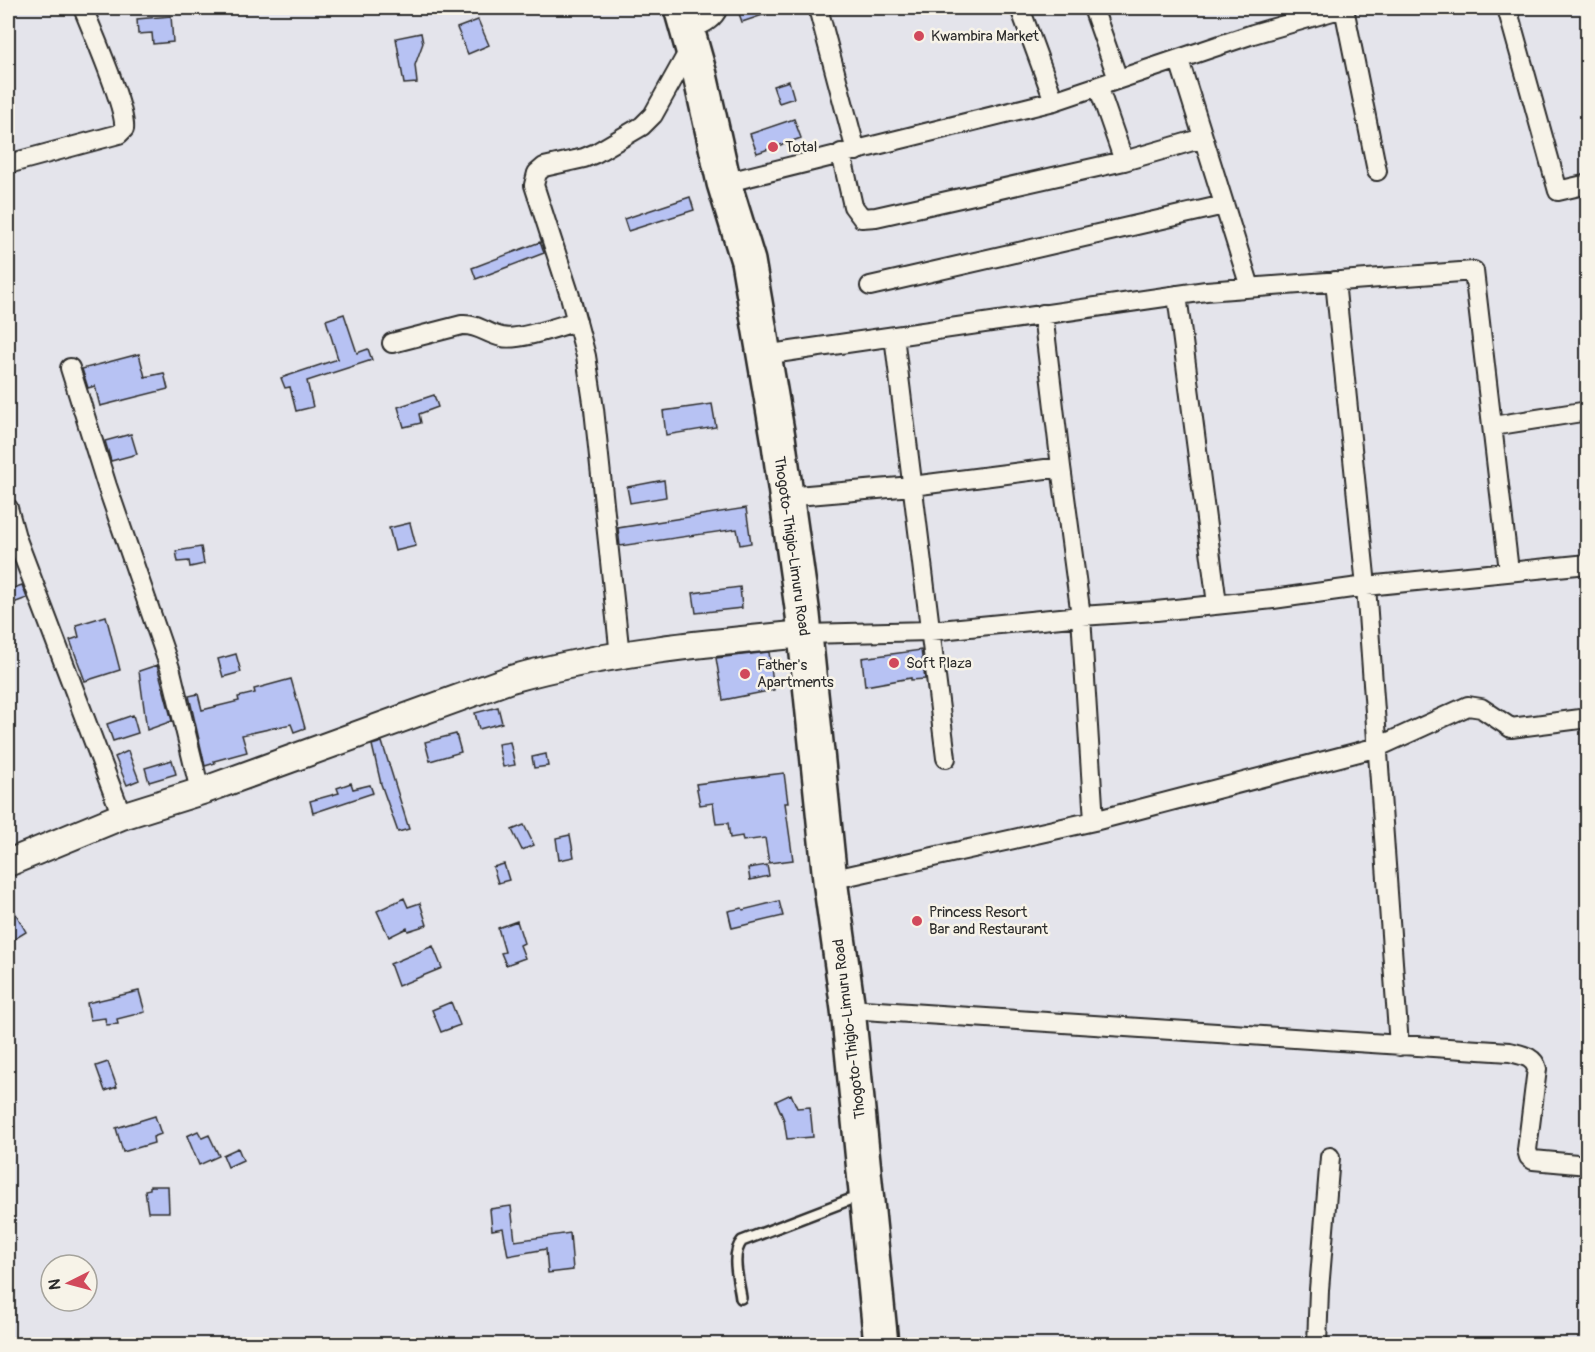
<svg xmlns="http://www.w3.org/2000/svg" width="1595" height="1352" font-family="Pangolin,sans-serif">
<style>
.building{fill:#b7c2f3;stroke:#2b2b2b;stroke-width:1.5}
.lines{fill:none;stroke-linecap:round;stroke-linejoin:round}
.lane-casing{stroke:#2b2b2b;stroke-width:14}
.street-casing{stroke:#2b2b2b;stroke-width:22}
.secondary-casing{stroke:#2b2b2b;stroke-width:30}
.highway-casing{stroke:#2b2b2b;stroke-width:38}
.lane{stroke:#f7f3e8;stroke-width:9}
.street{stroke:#f7f3e8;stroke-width:18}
.secondary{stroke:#f7f3e8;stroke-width:26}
.highway{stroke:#f7f3e8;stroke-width:33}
.poi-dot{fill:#d1495b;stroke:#f7f3e8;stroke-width:2}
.labels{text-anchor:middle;stroke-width:5;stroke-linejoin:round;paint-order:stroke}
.poi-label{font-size:15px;fill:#2b2b2b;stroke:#f7f3e8;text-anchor:start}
.street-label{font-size:15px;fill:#2b2b2b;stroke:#f7f3e8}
</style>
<rect width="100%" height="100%" fill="#e4e4eb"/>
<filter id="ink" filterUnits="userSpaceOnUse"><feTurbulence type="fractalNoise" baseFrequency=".0167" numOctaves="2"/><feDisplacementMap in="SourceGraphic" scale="12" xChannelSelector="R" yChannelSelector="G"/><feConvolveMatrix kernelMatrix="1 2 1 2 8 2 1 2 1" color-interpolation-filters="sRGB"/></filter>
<g filter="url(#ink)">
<path class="building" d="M737 8H777L778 10 742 22Z
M171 16 173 42 153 44 152 33 138 34 137 19Z
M478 20 489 45 468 54 457 28Z
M421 33 423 43 415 65 417 83 404 84 396 38Z
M789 81 794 98 779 103 773 86Z
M794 119 801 138 757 153 750 134Z
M690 197 694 210 628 231 624 219Z
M540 242 544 253 476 279 472 268Z
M344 314 357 353 368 349 372 360 307 381 313 407 296 411 290 387 285 388 281 378 338 359 326 320Z
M139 354 145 377 164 373 168 389 100 406 95 386 88 388 82 369Z
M434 395 438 407 419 414 421 423 404 427 398 407Z
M712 404 716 427 666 435 663 411Z
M131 434 137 454 111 461 105 441Z
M664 480 666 497 630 503 627 487Z
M746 508 751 543 740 545 737 529 620 546 618 528Z
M410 523 416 546 395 551 389 528Z
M201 547 204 564 190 567 189 561 178 562 176 551Z
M22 585 27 598 8 605V590Z
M740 587 742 608 696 613 693 593Z
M106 616 120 670 85 681 70 640 79 637 76 625Z
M921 650 925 679 911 680V678L865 686 862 658Z
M769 652 774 690 723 700 716 658Z
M236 654 241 672 223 677 218 659Z
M157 665 172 721 147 730 139 671Z
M291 679 305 728 294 732 291 724 242 735 247 752 214 761 215 763 205 766 189 696 198 694 202 710 239 701 238 697 255 693 254 689Z
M498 707 502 723 479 729 475 713Z
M133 715 138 733 113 741 107 724Z
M456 734 461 752 430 761 425 742Z
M382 742 409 829 398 832 381 784 372 745Z
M510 742 515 765 503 767 498 744Z
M128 751 139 780 127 785 115 757Z
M546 754 548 766 534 768 532 757Z
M172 760 176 774 149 782 145 768Z
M784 773 788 803H785L793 860 769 863 765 838 743 841 742 836 730 838 728 823 716 824 713 803 700 805 696 784Z
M351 783 353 789 370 785 373 793 313 813 310 801 339 793 337 788Z
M524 825 534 845 522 850 512 830Z
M570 835 574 857 559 860 556 838Z
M504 864 509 880 498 883 493 867Z
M767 865 769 876 750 880 748 868Z
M404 898 408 907 420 903 427 925 408 931 407 928 389 937 377 911Z
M8 900 26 932 13 940 8 930Z
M779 901 783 916 732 928 728 911 742 908 743 910Z
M517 921 524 943 520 945 525 958 506 965 501 953 505 952 498 928Z
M433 946 442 968 398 986 390 964Z
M139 991 145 1012 117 1019 118 1024 106 1025 105 1018 90 1020 87 1003Z
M451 1002 460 1025 441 1032 432 1010Z
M108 1062 117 1087 105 1091 96 1066Z
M791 1094 797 1108 810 1107 813 1137 787 1139 784 1120 776 1101Z
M155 1116 161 1134 153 1137 154 1143 123 1152 116 1128Z
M198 1131 202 1138 209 1135 219 1156 199 1165 187 1136Z
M238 1148 243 1160 228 1167 223 1155Z
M150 1186H168L169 1212H148L145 1190 150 1189Z
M511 1206 515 1241 570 1233 573 1270 548 1273 546 1249 508 1256 503 1228 492 1230 490 1209Z"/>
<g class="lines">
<g class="lane-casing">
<path id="lane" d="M741 1298C739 1281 730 1255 742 1241L862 1195"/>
</g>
<g class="street-casing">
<path id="street" d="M818 8 856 151
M1020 8 1054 101
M1093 8 1118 79
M1344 8 1377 171
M1507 8 1558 191 1588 184
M688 31C700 25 713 21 718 8
M1179 60 1250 287
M1098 86 1124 161
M841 153 853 206 862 218 876 217 1124 161 1203 138
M8 164 119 134 124 129C127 109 92 31 83 8
M724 183 1054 101 1253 34 1343 8
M1335 281 1366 586 1399 1046
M870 286 1224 205
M1177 295 1217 604
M1043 314 1061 467 1081 616 1094 821
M894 336 946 758
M392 343 462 325C478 324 487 334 502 337 518 341 560 326 577 321
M764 355 1206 291 1474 271 1509 571
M70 368 107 486 171 671 200 791
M1493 426 1588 411
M785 497 912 486 1061 467
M8 508 16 537 122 816
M805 634 930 631 1081 616 1156 611 1273 599 1366 586 1588 564
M620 656 594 409 586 356 570 296 534 185 537 173 544 167 584 158 596 153 642 126 653 115 692 45
M830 880 1094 821 1378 747 1468 706 1481 708 1511 728 1588 718
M848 1009 1510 1052C1521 1055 1534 1056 1537 1069L1527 1150 1529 1157 1533 1160 1588 1165
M1317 1344 1319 1290 1330 1157"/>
</g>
<g class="secondary-casing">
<path id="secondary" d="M8 863 122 816 205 790 511 679C607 652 706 643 805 634"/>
</g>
<g class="highway-casing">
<path id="highway" d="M681 8 700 75 724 183 748 261 778 437 803 615 830 880 848 1009 881 1344"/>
</g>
<use href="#lane" class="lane"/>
<use href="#street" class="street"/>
<use href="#secondary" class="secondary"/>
<use href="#highway" class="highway"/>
</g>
</g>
<g class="poi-dot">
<circle cx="919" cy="36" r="6"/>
<circle cx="773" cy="147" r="6"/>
<circle cx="894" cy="663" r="6"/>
<circle cx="745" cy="674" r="6"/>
<circle cx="917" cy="921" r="6"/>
</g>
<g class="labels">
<g class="poi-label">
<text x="931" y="41">Kwambira Market</text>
<text x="785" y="152">Total</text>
<text x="906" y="668">Soft Plaza</text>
<text x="757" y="670">Father's<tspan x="757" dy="17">Apartments</tspan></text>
<text x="929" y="917">Princess Resort<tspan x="929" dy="17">Bar and Restaurant</tspan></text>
</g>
<g class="street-label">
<text transform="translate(792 546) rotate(82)" y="5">Thogoto-Thigio-Limuru Road</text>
<text transform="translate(849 1029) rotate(-97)" y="5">Thogoto-Thigio-Limuru Road</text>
</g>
</g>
<rect width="1595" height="1352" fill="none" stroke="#f7f3e8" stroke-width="30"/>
<rect x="15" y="15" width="1565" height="1322" fill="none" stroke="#2b2b2b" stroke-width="2" filter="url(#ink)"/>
<g transform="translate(69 1283) rotate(264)"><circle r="28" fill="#f7f3e8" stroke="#a5a39c" stroke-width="1.5"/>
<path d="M0-4.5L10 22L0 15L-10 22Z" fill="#d1495b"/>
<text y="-9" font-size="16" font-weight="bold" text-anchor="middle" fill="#2b2b2b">N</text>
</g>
</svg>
